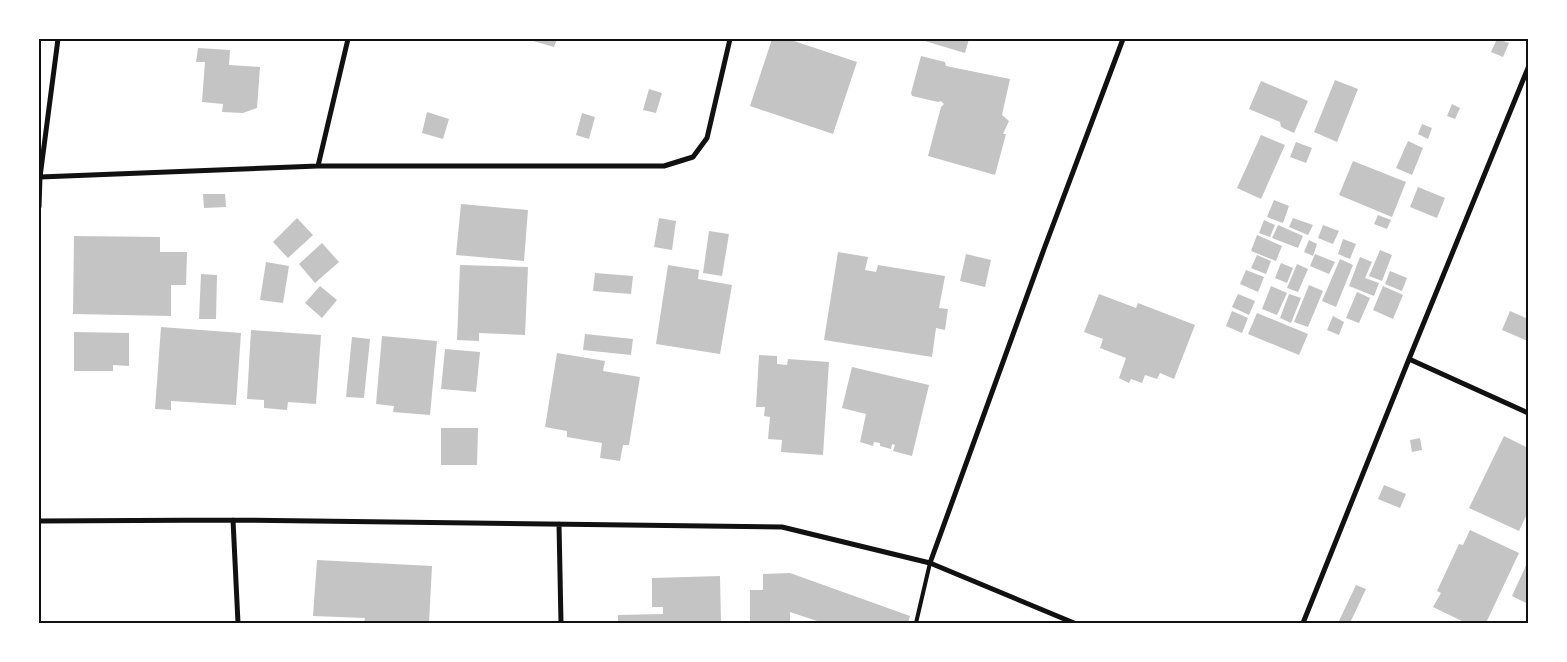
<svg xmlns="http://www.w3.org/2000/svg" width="1567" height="662" font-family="'Golos Text',sans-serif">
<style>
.building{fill:#c4c4c4}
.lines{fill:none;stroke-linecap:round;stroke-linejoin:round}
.service{stroke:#111;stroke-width:4}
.minor{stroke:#111;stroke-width:5}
.neatline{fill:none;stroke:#111;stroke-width:2}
</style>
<rect width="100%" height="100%" fill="#fff"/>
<path class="building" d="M534 39H557L554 47 533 41Z
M772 39H788L857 62 833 134 750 106Z
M918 39H969L965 53Z
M1497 39 1509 43 1503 57 1491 52Z
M198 48 230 50 229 65 260 67 257 108 243 113 222 112 223 104 202 102 205 62H196Z
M921 56 945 62 946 66 1010 79 1002 115 1009 121 1003 134H1006L995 175 928 156 941 107 944 104 941 101 938 102 912 96 911 93Z
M1335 80 1358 89 1337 142 1314 132Z
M1261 81 1308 101 1294 133 1281 127 1280 122 1249 109Z
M649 89 662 93 656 113 643 110Z
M1452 104 1460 108 1455 119 1447 116Z
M427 112 449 119 443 139 422 133Z
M582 113 595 117 589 139 576 135Z
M1422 124 1432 128 1428 139 1418 134Z
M1261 135 1285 145 1261 199 1237 188Z
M1408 141 1423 148 1412 175 1396 168Z
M1296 142 1312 148 1306 163 1290 157Z
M1353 161 1406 182 1392 217 1339 195Z
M1418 187 1445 198 1437 218 1410 207Z
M203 194H225L226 207 204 208Z
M1274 200 1289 206 1283 223 1267 217Z
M461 204 528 210 524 261 456 255Z
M1378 215 1391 220 1387 229 1374 224Z
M297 218 313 235 288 258 273 242Z
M659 218 676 221 672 250 654 247Z
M1293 218 1313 225 1308 235 1289 227Z
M1264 220 1275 225 1270 237 1259 233Z
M1278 225 1303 236 1298 248 1272 238Z
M1323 225 1339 231 1333 244 1318 238Z
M709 231 729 234 722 276 703 273Z
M1257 235 1282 246 1276 261 1251 251Z
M74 236 160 237V252H187L186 285H171V316L73 314Z
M1343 239 1356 244 1350 259 1338 254Z
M1309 240 1317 244 1313 256 1304 252Z
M322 243 339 262 315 283 299 264Z
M1380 250 1392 255 1382 281 1369 276Z
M838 252 868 257 865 270 876 272 878 265 945 276 939 308 948 309 945 330 936 328 932 357 824 340Z
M966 254 991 260 985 287 960 281Z
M1315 254 1335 262 1329 274 1310 266Z
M1257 255 1271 261 1266 274 1251 268Z
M1360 257 1372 262 1365 278 1379 283 1374 296 1349 286Z
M1340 259 1353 265 1336 307 1322 301Z
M266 262 289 266 283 303 260 300Z
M1281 263 1293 268 1287 283 1275 278Z
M1297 264 1308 269 1298 292 1287 288Z
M460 265 528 267 525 335 479 333V341L457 340Z
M668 265 699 270 698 279 732 285 720 354 656 344Z
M1246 270 1264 277 1258 292 1240 284Z
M1390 271 1407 278 1402 291 1385 284Z
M595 273 633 276 631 294 593 291Z
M201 274 217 275 216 319H199Z
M1309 285 1323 291 1308 327 1294 322Z
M320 286 337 300 322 318 305 303Z
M1271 286 1287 293 1277 315 1262 309Z
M1383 286 1403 295 1393 319 1373 310Z
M1357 292 1370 298 1359 323 1346 318Z
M1099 294 1136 308 1138 303 1195 325 1174 379 1160 373 1157 379 1145 375 1142 383 1131 379 1129 383 1119 378 1126 358 1100 348 1103 339 1084 332Z
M1238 294 1255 301 1249 315 1232 307Z
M1289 294 1301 298 1291 323 1280 318Z
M1232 311 1248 318 1242 333 1226 326Z
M1510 311 1528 319V341L1502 330Z
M1257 313 1308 334 1299 355 1248 334Z
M1333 316 1344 322 1339 335 1327 330Z
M161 327 241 333 236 405 171 401V410L155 409Z
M251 330 321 335 316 404 288 402 287 410 264 408V400L247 399Z
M74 332 129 333V366L113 365V371H74Z
M585 334 633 339 631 355 583 350Z
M382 336 437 341 430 415 393 412 394 406 376 404Z
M352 337 370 339 364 398 346 397Z
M445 349 480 352 476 392 441 389Z
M557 353 605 361 603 371 640 377 629 445H623L620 461 600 458 602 443 567 437V431L545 427Z
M759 355 777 356V364L787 365 788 359 829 362 823 455 781 452 782 440 768 439 770 417 764 416 765 407H756Z
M852 367 929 385 912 456 893 451 895 445 892 444 891 449 880 446V443L874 442 873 446 860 442 866 414 842 408Z
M441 428H478L477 465H441Z
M1504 436 1528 448V512L1519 531 1469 508Z
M1420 438 1422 450 1412 452 1410 440Z
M1384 485 1406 494 1400 508 1378 499Z
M1470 530 1519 553 1486 623H1466L1433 607 1441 593 1437 591 1459 544 1463 545Z
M317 560 432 566 429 623H364L365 618 313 616Z
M1528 561V604L1512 596Z
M790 573 910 616 908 623H823L790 612V623H750V590H763V574Z
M720 576 721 623H618V615L663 614V607H652V578Z
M1356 585 1366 589 1350 623H1338Z"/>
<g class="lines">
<path class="service" d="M916 623 930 563"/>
<path class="minor" d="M318 166 348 39
M40 177 318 166H664L693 157 707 138 730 39
M39 207 40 177 58 39
M1409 359 1528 413
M233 520 238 623
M39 521 233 520 782 527 930 563 1074 623
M559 524 561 623
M930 563 1044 249 1123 39
M1303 623 1409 359 1528 68"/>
</g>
<rect width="1567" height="662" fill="none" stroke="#ffffff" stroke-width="80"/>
<rect x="40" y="40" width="1487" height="582" class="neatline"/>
</svg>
